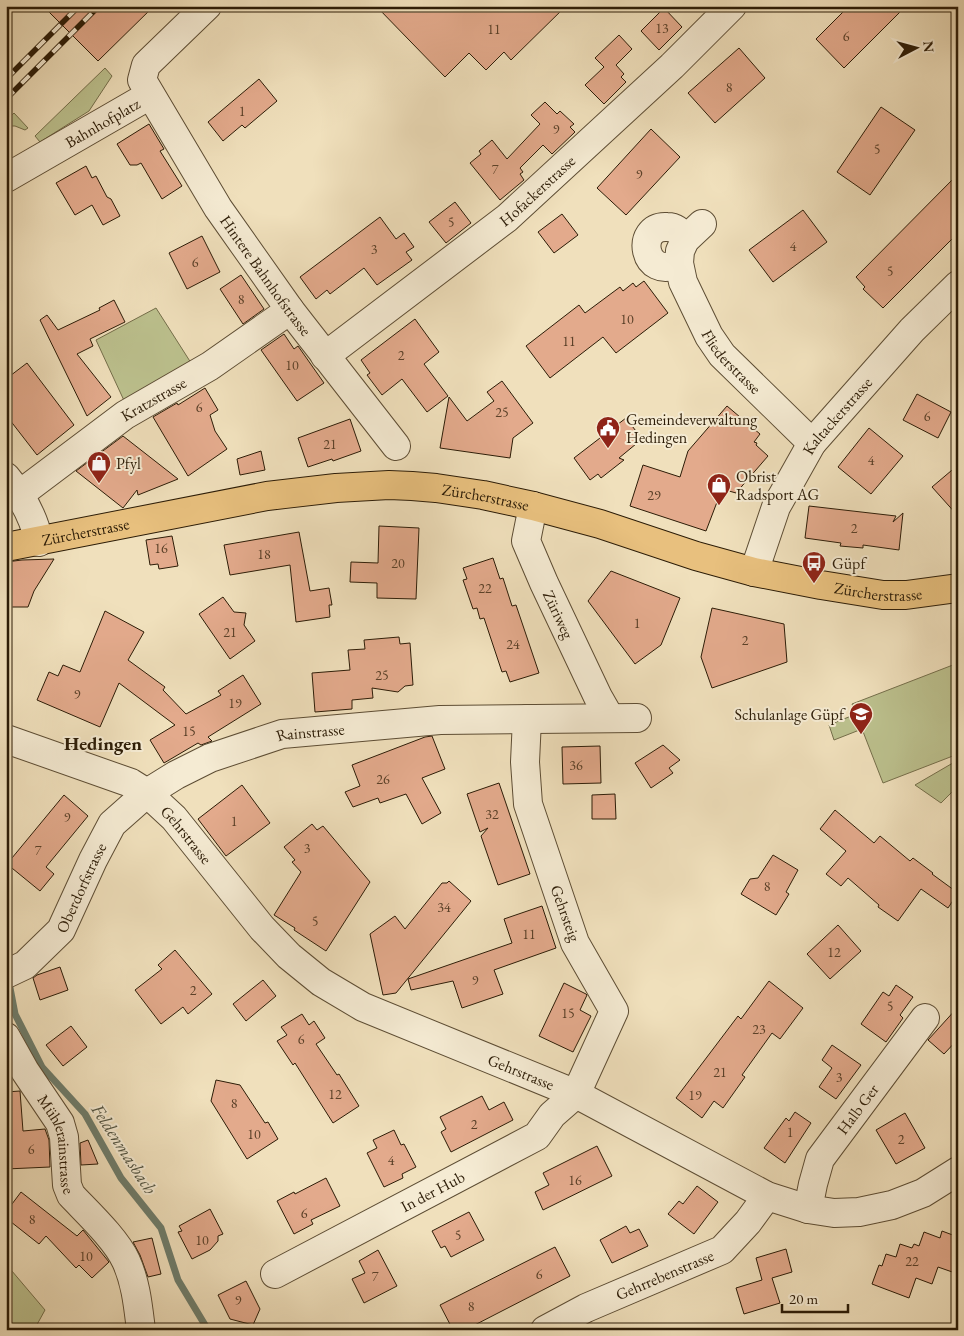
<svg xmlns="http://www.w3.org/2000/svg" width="964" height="1336" font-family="'EB Garamond',serif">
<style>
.green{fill:#bcc18e;stroke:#746e4a}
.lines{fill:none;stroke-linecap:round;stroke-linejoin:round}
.stream{stroke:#6e7d6c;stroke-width:7}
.building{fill:#e3aa8c;stroke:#2c1c07}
.minor-casing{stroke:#5d4d34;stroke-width:30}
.major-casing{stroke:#2c1c07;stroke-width:30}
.minor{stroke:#f5ebd3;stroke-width:28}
.major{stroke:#e8c07e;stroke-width:28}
.rail-casing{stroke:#2c1c07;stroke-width:5.5}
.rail{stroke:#f5ebd3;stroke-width:4;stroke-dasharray:11;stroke-linecap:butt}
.labels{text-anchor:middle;stroke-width:4;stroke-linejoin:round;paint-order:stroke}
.number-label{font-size:14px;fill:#5a4028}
.street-label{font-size:16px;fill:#2c1c07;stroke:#f5ebd3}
.poi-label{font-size:16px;fill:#2c1c07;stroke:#f5ebd3;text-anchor:start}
.water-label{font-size:18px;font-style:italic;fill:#525442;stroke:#f5ebd3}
.quarter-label{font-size:19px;font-weight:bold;fill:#2c1c07;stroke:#f5ebd3}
</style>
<rect width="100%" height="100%" fill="#f0e0bc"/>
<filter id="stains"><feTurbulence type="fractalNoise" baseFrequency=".004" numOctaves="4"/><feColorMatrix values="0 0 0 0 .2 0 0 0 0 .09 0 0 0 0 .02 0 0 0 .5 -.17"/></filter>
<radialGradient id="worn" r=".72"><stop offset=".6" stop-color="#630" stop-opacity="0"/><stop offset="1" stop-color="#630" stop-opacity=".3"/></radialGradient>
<path class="green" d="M105 68 112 76 89 111 40 142 35 136Z
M14 113 28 128 25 130 15 126H6V121Z
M156 308 193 366 127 407 96 340Z
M958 663V754L883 783 862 729 834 740 829 725 856 714 852 704Z
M958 760V786L941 803 915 785Z
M6 1264 45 1310 34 1330H6Z"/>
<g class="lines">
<path class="stream" d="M10 988 15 1014 42 1067 85 1114 121 1178 161 1228 178 1280 208 1330"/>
</g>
<path class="building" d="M43 6H154L98 61Z
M376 6H566L511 60 504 52 486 70 469 53 445 77Z
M849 6H906L844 68 816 39Z
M664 8 682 27 659 50 641 31Z
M619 35 632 49 616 65 624 74 621 77 626 82 604 104 585 85 604 67 595 58Z
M739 48 765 78 715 123 688 93Z
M259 79 277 101 245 128 242 125 223 141 208 122Z
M545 102 557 114 560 111 574 124 570 127 575 132 552 154 543 145 520 168 523 172 520 174 524 180 500 200 470 163 481 154 479 151 492 140 507 159 540 124 531 115Z
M881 107 915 130 870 195 837 172Z
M149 124 164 149 160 151 182 186 162 199 141 163 137 165H130L117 144Z
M651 129 680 157 626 215 597 188Z
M86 166 92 178 96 176 107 197 111 199 120 216 103 225 92 205 75 215 56 183Z
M958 174V233L883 308 863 289 865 287 856 277Z
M455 202 471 223 446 243 429 222Z
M803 210 827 242 773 282 749 250Z
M562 214 578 235 554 253 538 232Z
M380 217 396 239 404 233 414 247 406 252 412 260 377 285 364 268 330 294 327 290 316 299 300 277Z
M202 236 220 272 187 289 169 253Z
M241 275 264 309 243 324 220 289Z
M644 281 668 313 616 353 603 337 550 378 526 346 579 305 585 313 620 287 623 291 633 283 636 287Z
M114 300 125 322 90 339 93 346 77 354 111 397 87 416 40 320 47 315 58 330 100 310 99 308Z
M415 319 439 352 424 364 448 396 427 412 402 379 382 395 367 375 370 373 361 360Z
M284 334 294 349 298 346 324 383 297 401 261 350Z
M27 363 74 425 37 455 6 415V379Z
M502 381 533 423 513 438 510 458 440 448 449 397 467 421 494 401 487 392Z
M205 388 218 410 210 415 215 431 227 449 188 476 153 417 177 403 178 405Z
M917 394 951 412 938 438 903 420Z
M727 406 760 434 754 442 757 443 756 445 768 456 736 493 722 489 706 531 630 506 643 465 680 477 688 451Z
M626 418 642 439 619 458 624 460 601 478 598 474 590 480 574 458Z
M350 419 361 451 333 461 332 459 308 467 298 438Z
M869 428 903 456 871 494 838 467Z
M123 436 178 479 138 495 137 490 123 508 76 471Z
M261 451 265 470 240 475 237 459Z
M958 465V516L932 487Z
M809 506 896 516 893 522 903 513 899 550 863 545V548L840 546 841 543 805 538Z
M379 526 419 528 416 599 377 598V583L350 582 351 562 378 563Z
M299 532 310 591 329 588 332 605H329L330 617 296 622 290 565 230 575 224 545Z
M172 536 178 566 159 569 158 564 150 565 146 540Z
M493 558 500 579 503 578 512 606 516 605 539 673 510 682 506 671 502 672 484 618 480 619 477 608 473 609 463 580 467 579 463 568Z
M54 559 34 591 28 607H6V562L22 560Z
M611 571 680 598 661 645 635 664 588 601Z
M223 597 234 612 246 613 244 625 255 641 230 659 199 614Z
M712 608 784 624 787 662 712 688 701 657Z
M105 611 144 632 128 660 165 687 163 690 186 714 221 695 218 691 243 675 261 704 208 737 212 741 201 745 198 743 164 763 150 740 175 725 119 683 100 727 37 700 49 672 58 676 63 665 80 672Z
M399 637 400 644 410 643 413 685 405 686 398 692 372 688 373 698 352 700V709L315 712 312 673 350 670 348 650 365 649 364 640Z
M432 736 445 769 422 778 441 813 422 824 406 794 380 803 378 798 353 807 345 792 360 786 352 765 425 737Z
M663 745 680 760 669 768 673 773 651 788 635 763Z
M600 746 601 783 563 784 562 747Z
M499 783 530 874 498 885 481 836 488 828 480 832 467 794Z
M242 785 270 823 226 856 198 819Z
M615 794 616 819H592V795Z
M64 795 88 816 46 867 54 874 40 891 7 864Z
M835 810 874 843 880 836 910 861 913 858 933 873 932 874 958 893 948 908 921 889 898 921 878 907 879 905 848 878 841 886 826 874 846 851 820 829Z
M312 824 317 830 323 826 370 882 326 951 294 930 295 928 274 915 301 872 292 862 295 860 284 847Z
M773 855 798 870 786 892 789 894 776 915 741 894 750 879 758 878Z
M449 881 471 901 396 993 383 995 370 934 395 916 405 929 442 883H447Z
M542 906 556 948 494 970 503 994 462 1008 453 981 411 990 408 979 512 943 504 919Z
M838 925 861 951 830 979 807 954Z
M175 950 212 994 188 1014 183 1007 161 1024 135 990 162 969 158 965Z
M60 967 68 990 40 1000 33 978 37 975Z
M263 980 276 996 246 1021 233 1004Z
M769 981 803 1008 780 1039 772 1033 742 1075 745 1077 723 1108 714 1101 702 1118 676 1098 738 1016 741 1019Z
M564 983 586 994 587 995 580 1010 591 1016 573 1052 539 1036Z
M896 985 913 997 900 1015 903 1018 886 1042 861 1024 883 992 889 996Z
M958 1007V1039L944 1054 928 1040Z
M302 1014 309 1025 314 1021 325 1038 316 1044 337 1075 339 1074 359 1106 333 1123 295 1063 293 1065 277 1041 287 1035 281 1027Z
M71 1026 87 1047 63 1066 46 1045Z
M832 1045 861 1065 836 1099 819 1087 832 1068 822 1060Z
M216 1080 240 1085 265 1123 268 1122 278 1139 247 1159 211 1101Z
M20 1091 23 1131 45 1129 49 1140 50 1167 6 1169V1092Z
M482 1096 489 1110 504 1102 513 1120 451 1152 441 1132 446 1129 440 1117Z
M795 1112 811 1123 785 1163 764 1148 786 1118 789 1121Z
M905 1113 925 1148 896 1164 876 1130Z
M394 1130 401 1145 404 1144 416 1167 402 1174 403 1178 384 1187 367 1153 377 1148 373 1140Z
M88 1140 98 1164 81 1165 80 1143Z
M597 1146 612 1176 543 1210 535 1192 549 1185 543 1173Z
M326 1178 340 1206 311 1220 313 1224 294 1234 277 1201 294 1192 295 1194Z
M697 1186 718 1202 694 1234 668 1214 679 1201 683 1204Z
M21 1192 77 1236 83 1230 109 1262 92 1278 79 1265 76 1268 46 1236 39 1244 6 1218V1212Z
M210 1209 223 1234 218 1236V1241L210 1250 192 1259 178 1232 182 1231 179 1226Z
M469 1212 484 1240 451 1257 445 1246 441 1248 432 1231Z
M626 1226 630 1233 639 1229 648 1246 612 1263 600 1240Z
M942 1231 958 1237V1274L938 1267 932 1284 916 1278 909 1298 872 1284 879 1265 882 1266 886 1254 896 1257 900 1244 912 1248 914 1244 919 1246 924 1232 940 1238Z
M152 1238 161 1274 148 1277 140 1255 133 1242Z
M555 1247 570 1276 465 1330H453L440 1305Z
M786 1249 792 1272 772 1278 780 1303 744 1314 736 1288 762 1280 756 1258Z
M378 1250 397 1286 364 1303 352 1279 365 1273 359 1261Z
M246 1281 260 1309 253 1325 230 1319 218 1295Z"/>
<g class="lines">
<g class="minor-casing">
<g id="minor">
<path id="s1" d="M207 6 146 65 142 80 218 208 290 310 396 446"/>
<path id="s2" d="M6 178 150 95"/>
<path id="s3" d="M702 224 685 240 680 251 679 263 683 282 709 336 722 355 812 443"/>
<path d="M679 263C643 282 634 225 667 227 676 227 681 232 685 240"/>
<path id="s4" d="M325 356 507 218 672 66 732 6"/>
<path d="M6 477C22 496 34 517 39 542"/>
<path id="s5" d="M20 494 125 415 210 366 290 310"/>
<path id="s6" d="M533 506 526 541 544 583 598 697 610 718"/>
<path id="s7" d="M754 572 776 507 812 443 912 330 958 285"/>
<path id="s8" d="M6 739 131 783 147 793 174 818 262 928 289 956 321 982 363 1007 576 1094 767 1196 808 1209 834 1213 859 1212 892 1205 923 1193 958 1171"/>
<path id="s9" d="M6 974 25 965 61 930 93 860 112 824 147 793 176 775 210 758 282 734 440 720 637 718"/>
<path id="s10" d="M6 1037 25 1071 60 1123 64 1137 67 1185 71 1195C88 1213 116 1239 126 1261 136 1283 138 1306 141 1330"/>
<path id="s11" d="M808 1209 813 1184 820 1159 925 1018"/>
<path id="s12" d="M275 1274 537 1136 552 1115 576 1094 614 1011 575 943 528 804 525 762 527 719"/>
<path id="s13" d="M545 1330 586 1308 722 1250 748 1222 767 1196"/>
</g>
</g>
<g class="major-casing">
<g id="major">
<path id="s14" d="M6 547 267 496 336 488 389 485 412 486 436 488 483 495 533 506 600 524 696 556 754 572 821 585 883 595H906L958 588"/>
</g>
</g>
<use href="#minor" class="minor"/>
<use href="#major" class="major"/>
<g class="rail-casing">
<path id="rail" d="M6 79 79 6
M6 99 99 6"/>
</g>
<use href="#rail" class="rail"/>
</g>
<defs>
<g id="civic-pin" transform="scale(1.25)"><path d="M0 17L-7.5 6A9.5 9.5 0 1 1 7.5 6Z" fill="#8f2418" stroke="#f5ebd3"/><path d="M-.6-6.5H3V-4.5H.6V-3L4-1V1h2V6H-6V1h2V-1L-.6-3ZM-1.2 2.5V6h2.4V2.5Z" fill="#fff"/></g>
<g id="shop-pin" transform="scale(1.25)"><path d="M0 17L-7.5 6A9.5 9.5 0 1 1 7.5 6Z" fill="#8f2418" stroke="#f5ebd3"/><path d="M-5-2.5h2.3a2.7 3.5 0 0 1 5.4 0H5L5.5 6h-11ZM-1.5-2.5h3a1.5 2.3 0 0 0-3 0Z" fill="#fff"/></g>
<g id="bus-pin" transform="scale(1.25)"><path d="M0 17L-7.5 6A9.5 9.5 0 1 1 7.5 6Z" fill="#8f2418" stroke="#f5ebd3"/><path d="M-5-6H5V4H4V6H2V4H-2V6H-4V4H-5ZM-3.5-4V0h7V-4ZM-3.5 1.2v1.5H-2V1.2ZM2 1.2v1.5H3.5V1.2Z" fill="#fff"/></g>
<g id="school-pin" transform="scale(1.25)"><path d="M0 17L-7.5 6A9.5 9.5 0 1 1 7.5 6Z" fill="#8f2418" stroke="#f5ebd3"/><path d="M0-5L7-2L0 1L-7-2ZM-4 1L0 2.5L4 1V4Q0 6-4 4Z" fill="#fff"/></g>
</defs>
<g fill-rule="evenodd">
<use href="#civic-pin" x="608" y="428"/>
<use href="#shop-pin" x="99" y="463"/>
<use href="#shop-pin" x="719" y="485"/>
<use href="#bus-pin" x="814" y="563"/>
<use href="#school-pin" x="861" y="714"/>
</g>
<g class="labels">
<g class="number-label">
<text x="662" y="33">13</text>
<text x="494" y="34">11</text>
<text x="846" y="41">6</text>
<text x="729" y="92">8</text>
<text x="242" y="116">1</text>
<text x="556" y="134">9</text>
<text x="877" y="154">5</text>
<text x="495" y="174">7</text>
<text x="639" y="179">9</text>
<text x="451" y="227">5</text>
<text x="793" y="251">4</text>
<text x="374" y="254">3</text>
<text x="195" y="267">6</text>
<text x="890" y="276">5</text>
<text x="241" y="304">8</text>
<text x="627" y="324">10</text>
<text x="569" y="346">11</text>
<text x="401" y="360">2</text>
<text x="292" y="370">10</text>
<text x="199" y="412">6</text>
<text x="502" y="417">25</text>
<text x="927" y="421">6</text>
<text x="330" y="449">21</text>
<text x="871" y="465">4</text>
<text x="654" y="500">29</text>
<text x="854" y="533">2</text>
<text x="161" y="553">16</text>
<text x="264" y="559">18</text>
<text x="398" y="568">20</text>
<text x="485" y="593">22</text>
<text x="637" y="628">1</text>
<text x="230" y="637">21</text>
<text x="745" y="645">2</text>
<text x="513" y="649">24</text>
<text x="382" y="680">25</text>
<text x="77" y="699">9</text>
<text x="235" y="708">19</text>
<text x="189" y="736">15</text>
<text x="576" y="770">36</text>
<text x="383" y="784">26</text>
<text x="492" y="819">32</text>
<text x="67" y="822">9</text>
<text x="234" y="826">1</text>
<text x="307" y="853">3</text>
<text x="38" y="855">7</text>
<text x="767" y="891">8</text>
<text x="444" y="912">34</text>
<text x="315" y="926">5</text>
<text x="529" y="939">11</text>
<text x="834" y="957">12</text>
<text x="475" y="985">9</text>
<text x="193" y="995">2</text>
<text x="890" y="1011">5</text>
<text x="568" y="1018">15</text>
<text x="759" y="1034">23</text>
<text x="301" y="1044">6</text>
<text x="720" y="1077">21</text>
<text x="839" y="1082">3</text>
<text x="335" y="1099">12</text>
<text x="695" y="1100">19</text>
<text x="234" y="1108">8</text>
<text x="474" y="1129">2</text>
<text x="790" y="1137">1</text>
<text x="254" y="1139">10</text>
<text x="901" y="1144">2</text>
<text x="31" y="1154">6</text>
<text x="391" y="1165">4</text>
<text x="575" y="1185">16</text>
<text x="304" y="1218">6</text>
<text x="32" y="1224">8</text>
<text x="458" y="1240">5</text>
<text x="202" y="1245">10</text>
<text x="86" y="1261">10</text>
<text x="912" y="1266">22</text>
<text x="539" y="1279">6</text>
<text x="375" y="1281">7</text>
<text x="238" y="1305">9</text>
<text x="471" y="1311">8</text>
</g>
<g class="street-label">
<text dy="6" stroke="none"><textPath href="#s2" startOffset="111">Bahnhofplatz</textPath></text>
<text dy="6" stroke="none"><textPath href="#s4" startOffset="269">Hofackerstrasse</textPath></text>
<text dy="6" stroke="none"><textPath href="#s1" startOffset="332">Hintere Bahnhofstrasse</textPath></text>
<text dy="6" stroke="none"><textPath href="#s3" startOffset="161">Fliederstrasse</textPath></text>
<text dy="6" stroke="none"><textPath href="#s5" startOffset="164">Kratzstrasse</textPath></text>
<text dy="6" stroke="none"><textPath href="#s7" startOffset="179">Kaltackerstrasse</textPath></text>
<text dy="6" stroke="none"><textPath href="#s14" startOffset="486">Zürcherstrasse</textPath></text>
<text dy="6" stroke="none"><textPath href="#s14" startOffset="81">Zürcherstrasse</textPath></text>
<text dy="6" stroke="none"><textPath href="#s14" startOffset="891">Zürcherstrasse</textPath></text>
<text dy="6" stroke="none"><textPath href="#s6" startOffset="116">Züriweg</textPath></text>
<text dy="6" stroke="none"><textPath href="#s9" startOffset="412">Rainstrasse</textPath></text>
<text dy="6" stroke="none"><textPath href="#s8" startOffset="209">Gehrstrasse</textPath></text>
<text dy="6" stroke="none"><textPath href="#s9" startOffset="118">Oberdorfstrasse</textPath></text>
<text transform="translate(566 913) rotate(70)" y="6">Gehrsteig</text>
<text dy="6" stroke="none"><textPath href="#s8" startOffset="629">Gehrstrasse</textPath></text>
<text dy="6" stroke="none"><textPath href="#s11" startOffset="114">Halb Ger</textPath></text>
<text dy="6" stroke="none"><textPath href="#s10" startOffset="121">Mühlerainstrasse</textPath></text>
<text dy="6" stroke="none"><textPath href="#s12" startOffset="178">In der Hub</textPath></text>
<text dy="6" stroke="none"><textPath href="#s13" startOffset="132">Gehrrebenstrasse</textPath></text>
</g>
<g class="poi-label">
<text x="626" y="425">Gemeindeverwaltung<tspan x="626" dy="18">Hedingen</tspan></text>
<text x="116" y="469">Pfyl</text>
<text x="736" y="482">Obrist<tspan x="736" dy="18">Radsport AG</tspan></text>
<text x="832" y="569">Güpf</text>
<text x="844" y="720" text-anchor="end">Schulanlage Güpf</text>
</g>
<g class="water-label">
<text transform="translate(124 1149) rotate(57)" y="6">Feldenmasbach</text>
</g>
<g class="quarter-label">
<text x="103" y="750">Hedingen</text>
</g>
</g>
<rect width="964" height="1336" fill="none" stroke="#f0e0bc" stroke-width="25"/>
<rect x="8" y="8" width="949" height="1321" fill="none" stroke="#2c1c07" stroke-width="2.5"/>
<rect x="12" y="12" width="939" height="1311" fill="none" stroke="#2c1c07"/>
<g transform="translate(916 48) rotate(84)" stroke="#f5ebd3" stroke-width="4" paint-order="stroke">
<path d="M0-4L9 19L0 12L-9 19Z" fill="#2c1c07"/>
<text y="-8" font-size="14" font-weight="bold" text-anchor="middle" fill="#2c1c07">N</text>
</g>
<path d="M782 1304v8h66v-8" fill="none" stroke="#2c1c07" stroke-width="2.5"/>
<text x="789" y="1304" font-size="15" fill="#2c1c07" stroke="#f5ebd3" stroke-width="4" paint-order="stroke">20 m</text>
<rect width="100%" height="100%" filter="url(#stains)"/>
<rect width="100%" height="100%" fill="url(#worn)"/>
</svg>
